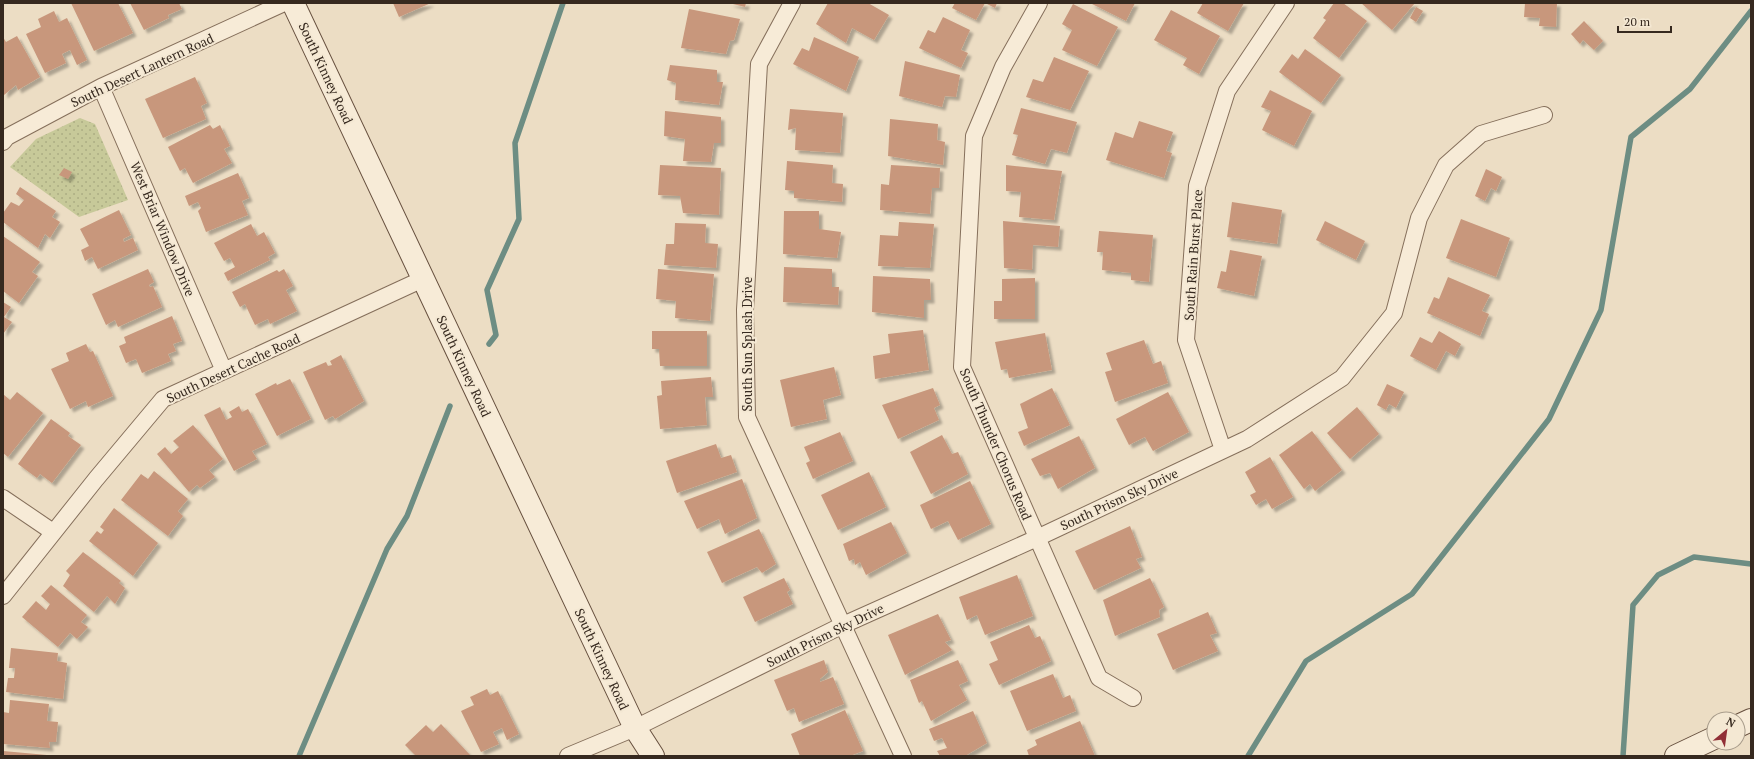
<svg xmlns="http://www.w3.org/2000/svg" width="1754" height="759" font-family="'PT Serif',serif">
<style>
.grass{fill:url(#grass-dots)}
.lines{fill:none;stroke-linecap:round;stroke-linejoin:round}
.stream{stroke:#6d8d83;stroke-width:5.5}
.building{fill:#c8977c;filter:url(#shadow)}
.street-casing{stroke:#856f5b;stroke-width:18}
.secondary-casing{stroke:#67503f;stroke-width:24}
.street{stroke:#f7ebd7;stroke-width:16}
.secondary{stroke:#f7ebd7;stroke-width:22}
.labels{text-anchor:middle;stroke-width:4;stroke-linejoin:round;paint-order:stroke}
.street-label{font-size:13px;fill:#36291f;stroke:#f4e8d3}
</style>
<defs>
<pattern id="grass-dots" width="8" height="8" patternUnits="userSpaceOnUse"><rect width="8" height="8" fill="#c7c999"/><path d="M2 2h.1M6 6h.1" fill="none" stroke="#acad83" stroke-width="1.8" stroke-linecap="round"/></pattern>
<filter id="shadow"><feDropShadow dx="3.5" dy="3.5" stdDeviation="1" flood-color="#0004"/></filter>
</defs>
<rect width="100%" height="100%" fill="#ecddc4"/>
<path class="grass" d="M80 118 95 124 128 200 79 217 10 167 36 139Z"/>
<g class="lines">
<path class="stream" d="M489 344 496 335 487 290 519 219 515 143 563 3
M299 756 387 549 407 516 450 406
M1248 756 1306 661 1412 594 1549 419 1601 310 1631 137 1690 89 1751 11
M1623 756 1633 605 1658 575 1694 557 1751 564"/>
</g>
<path class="building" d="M71 3H118L133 33 94 51Z
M130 3H179L182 9 168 15 169 18 144 30Z
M393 3H431L399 17Z
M729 3H746L745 7Z
M828 3H868L889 15 874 40 852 28 846 43 816 24Z
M955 3H997L995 8 985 3 976 20 952 8Z
M1090 3H1135L1126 21Z
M1203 3H1244L1228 31 1197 13Z
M1334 3H1343L1367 21 1339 58 1313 38 1326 20 1323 18Z
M1361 3H1415L1392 30Z
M1525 3H1557L1556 27 1539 26 1540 18 1524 17Z
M1073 4 1118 27 1097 66 1062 50 1072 30 1062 24Z
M1416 7 1423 11 1416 22 1410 18Z
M689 9 740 19 734 40 730 41 726 54 681 48Z
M1171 10 1220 36 1199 74 1183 65 1187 58 1154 40Z
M54 11 59 22 67 18 87 60 77 65 70 50 62 54 66 63 45 73 26 34 41 27 38 19Z
M943 17 970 30 961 50 968 53 961 68 919 48 928 30 935 33Z
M1584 21 1603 41 1594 50 1583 40 1580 44 1571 34Z
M17 36 40 77 18 90 16 85 4 95 3 37 6 42Z
M814 37 859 57 846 91 793 64 802 48 809 51Z
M1305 49 1341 75 1321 103 1279 72 1292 54 1298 59Z
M1054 57 1089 71 1070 110 1026 97 1033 79 1043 82Z
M905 61 960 75 956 97 945 96 942 107 899 96Z
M670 65 717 70V82H723L719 105 675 100 676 83 667 80Z
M195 77 207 103 201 106 206 119 163 138 145 99Z
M1270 90 1312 111 1294 146 1262 130 1271 111 1261 107Z
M1021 108 1077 122 1067 153 1051 149 1045 164 1012 155 1018 135 1013 134Z
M790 109 843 113 840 153 795 150 796 128 788 130Z
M665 111 721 117V143H714L711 162 683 161 685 139 664 136Z
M890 119 938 124 937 140 945 142 943 165 888 156Z
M1139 121 1173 132 1166 151 1172 153 1164 178 1106 160 1115 132 1133 138Z
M210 125 213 129 220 125 230 146 224 149 232 163 193 183 185 168 180 171 168 147Z
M787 161 833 165 832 183 843 184 842 202 794 198V191L785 190Z
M660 165 721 168 719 215 683 213 680 196 658 195Z
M891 165 940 168 939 188H932L930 214 880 210 881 184 889 185Z
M1006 165 1062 171 1054 220 1019 217 1021 192 1006 191Z
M64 168 72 172 68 179 59 175Z
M1486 169 1502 177 1496 191 1491 188 1485 201 1475 196Z
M238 173 249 198 242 201 248 215 206 232 198 211 201 208 198 202 189 206 185 196Z
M20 187 56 211 52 217 60 222 50 238 45 234 38 248 3 222V213L11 202 19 206 24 200 16 194Z
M1232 202 1282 210 1277 244 1227 237Z
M119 210 131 235 123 239 124 242 133 238 138 250 98 269 92 257 85 261 81 250 89 246 80 229Z
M784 211H819V229L841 232 837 258 783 254Z
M1461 219 1510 238 1496 277 1446 258Z
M1003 221 1060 226 1058 247 1033 245 1032 270 1004 268Z
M1325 221 1365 241 1356 260 1316 240Z
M899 222 934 224 930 268 878 266 880 235 898 236Z
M675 223 706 224 705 243 718 244 716 268 664 265 666 244H674Z
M251 224 257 236 264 232 275 253 268 257 270 260 228 281 224 273 235 267 230 258 224 261 214 243Z
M1099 231 1153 235 1149 282 1131 280V273L1102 270 1103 252H1097Z
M3 236 40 262 32 272 38 276 19 303 3 291Z
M1230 250 1262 256 1254 296 1217 288 1221 271 1226 272Z
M784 267 832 269V287H839L838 305 783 302Z
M148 269 154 282 149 285 150 287 153 286 162 307 118 327 115 320 106 325 92 294Z
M284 269 293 286 286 290 297 311 270 324 268 319 255 325 245 304 240 307 232 292 277 270 279 272Z
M658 269 714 274 710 321 675 318 676 301 656 299Z
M873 276 930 279 931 300H924V318L872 312Z
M1448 277 1490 295 1482 311 1489 314 1480 336 1427 313 1434 297 1439 299Z
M1035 278V319H994V301H1002V279Z
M3 302 11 307 4 317 12 322 3 334Z
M172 316 182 341 173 344 176 351 168 354 171 361 142 373 136 359 126 363 119 346 126 343 124 337Z
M923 330 929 370 875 379 873 356 890 353 888 334Z
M652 331H707V366H660L659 349H652Z
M1439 331 1461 344 1455 356 1446 351 1436 370 1410 356 1420 337 1432 343Z
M1045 333 1052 370 1009 378 1007 369 1001 370 995 342Z
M1144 340 1153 364 1161 361 1168 383 1115 402 1105 372 1112 370 1106 353Z
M86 344 90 352 93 351 113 396 88 407 86 401 70 409 51 369 69 361 66 353Z
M341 355 364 401 335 419 333 416 325 420 303 372 326 362 328 366 332 365 330 361Z
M834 367 841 395 823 400 827 419 791 427 780 380Z
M711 377 713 397H705L707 425 660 429 657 396 662 395 661 381Z
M290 379 311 419 277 436 255 394 276 383 277 385Z
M1387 384 1404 392 1396 408 1389 404 1386 410 1377 405Z
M933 388 940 405 934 408 939 420 898 439 882 405Z
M1052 388 1070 425 1024 446 1018 432 1028 428 1020 404Z
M17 392 43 413 8 457 3 453V394L10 400Z
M1168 392 1189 432 1153 451 1145 437 1129 445 1116 419Z
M239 406 242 412 248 409 267 444 252 451 257 459 234 471 204 415 220 407 226 420 232 417 229 412Z
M1357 407 1379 434 1350 459 1327 433Z
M51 419 70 433 68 436 81 445 52 483 40 474 37 478 18 464Z
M193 425 223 459 209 470 215 477 200 488 197 485 189 492 157 454 165 447 171 454 179 447 173 441Z
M1312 431 1342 470 1315 491 1310 484 1304 489 1279 455Z
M840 432 853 461 813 479 806 463 810 461 804 447Z
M942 435 952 454 958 452 968 474 931 494 910 452Z
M1079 436 1095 468 1058 489 1050 473 1040 476 1031 459Z
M716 444 721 458 731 455 737 472 677 493 666 461Z
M1270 457 1293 497 1272 509 1266 499 1256 505 1250 495 1256 492 1245 472Z
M154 471 188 499 178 511 183 516 168 536 121 500 141 474 148 479Z
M869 472 886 507 838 530 821 495Z
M742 479 757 518 725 534 719 519 697 529 684 501Z
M970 481 991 524 958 540 948 521 931 529 920 505Z
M114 508 158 543 133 576 89 541 97 531 101 534 104 530 100 527Z
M891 522 907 553 866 575 860 562 855 565 854 559 849 561 843 544Z
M1130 526 1142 557 1136 559 1141 568 1094 590 1075 551Z
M759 529 776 564 762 573 757 567 722 583 707 552Z
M83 552 121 581 119 583 125 588 115 604 107 596 94 612 63 586 70 575 66 571Z
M1017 575 1033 616 985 635 977 615 967 620 959 597Z
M784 578 790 590 787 592 793 604 755 622 743 597Z
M1150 578 1164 607 1159 610 1160 617 1115 636 1103 600Z
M51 585 87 615 81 622 88 627 77 639 70 633 58 647 22 617 36 601 46 610 50 604 41 596Z
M1208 612 1217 633 1210 635 1218 651 1173 670 1157 634Z
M938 614 951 640 945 642 952 650 905 675 888 635Z
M1029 625 1035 638 1040 636 1051 661 999 685 989 664 998 660 990 642Z
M11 648 58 653 57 661 67 663 63 699 6 692 8 678H14L15 668H9Z
M824 660 828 672 820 679V682L833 677 844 704 799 722 794 708 787 711 774 680Z
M958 660 968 681 959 685 967 700 931 721 922 701 919 703 910 680Z
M1053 674 1063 698 1070 695 1076 711 1027 731 1010 691Z
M487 689 490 695 498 691 519 734 507 740 502 728 493 732 499 744 481 752 461 711 474 705 470 697Z
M10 700 49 704 47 721 58 722 56 742H49L50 748 3 744V712L9 713Z
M845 710 863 751 850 756H800L791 734Z
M973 711 987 743 965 756H940L937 751 947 748 942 738 934 741 929 729Z
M1080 721 1095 756H1029L1027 750 1037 745 1035 740Z
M441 724 471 756H416L405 745 426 725 433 732Z
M3 751 47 755V756H3Z"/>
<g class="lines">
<g class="street-casing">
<path id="street" d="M792 3 759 64 745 310 747 417 903 756
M1039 3 1003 67 974 136 962 367 1099 678 1133 698
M101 87 224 371
M3 142 7 137 101 87 284 3
M1223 450 1186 340 1197 186 1227 91 1286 3
M3 498 53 532
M3 596 96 479 163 399 423 279
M568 756 635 728 843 625 1037 538 1247 439 1342 378 1394 313 1419 218 1446 165 1481 134 1544 115"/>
</g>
<g class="secondary-casing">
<path id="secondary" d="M293 3 635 728 653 756
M1738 726 1751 720
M1676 756 1714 738"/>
</g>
<use href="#street" class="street"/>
<use href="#secondary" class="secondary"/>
</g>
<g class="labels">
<g class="street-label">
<text transform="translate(142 70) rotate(-25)" y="5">South Desert Lantern Road</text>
<text transform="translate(326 73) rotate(65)" y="5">South Kinney Road</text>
<text transform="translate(163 229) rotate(67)" y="5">West Briar Window Drive</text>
<text transform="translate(1193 255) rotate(-86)" y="5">South Rain Burst Place</text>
<text transform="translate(747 344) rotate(-90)" y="5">South Sun Splash Drive</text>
<text transform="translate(464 366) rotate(65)" y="5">South Kinney Road</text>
<text transform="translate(233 368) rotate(-25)" y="5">South Desert Cache Road</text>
<text transform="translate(996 444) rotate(67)" y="5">South Thunder Chorus Road</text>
<text transform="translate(1119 499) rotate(-25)" y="5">South Prism Sky Drive</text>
<text transform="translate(825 635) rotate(-26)" y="5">South Prism Sky Drive</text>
<text transform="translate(602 659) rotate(65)" y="5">South Kinney Road</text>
</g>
</g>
<rect width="1754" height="759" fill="none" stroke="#36291f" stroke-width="8"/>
<g transform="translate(1726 731) rotate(29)"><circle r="19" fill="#f4e8d3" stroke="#a89c8b"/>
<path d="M0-3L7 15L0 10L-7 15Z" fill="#912f36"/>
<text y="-6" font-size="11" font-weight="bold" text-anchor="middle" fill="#36291f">N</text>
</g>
<path d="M1618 26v6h53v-6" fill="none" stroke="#36291f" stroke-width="2"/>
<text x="1624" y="26" font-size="12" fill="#36291f" stroke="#f4e8d3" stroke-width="3" paint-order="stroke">20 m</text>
</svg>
